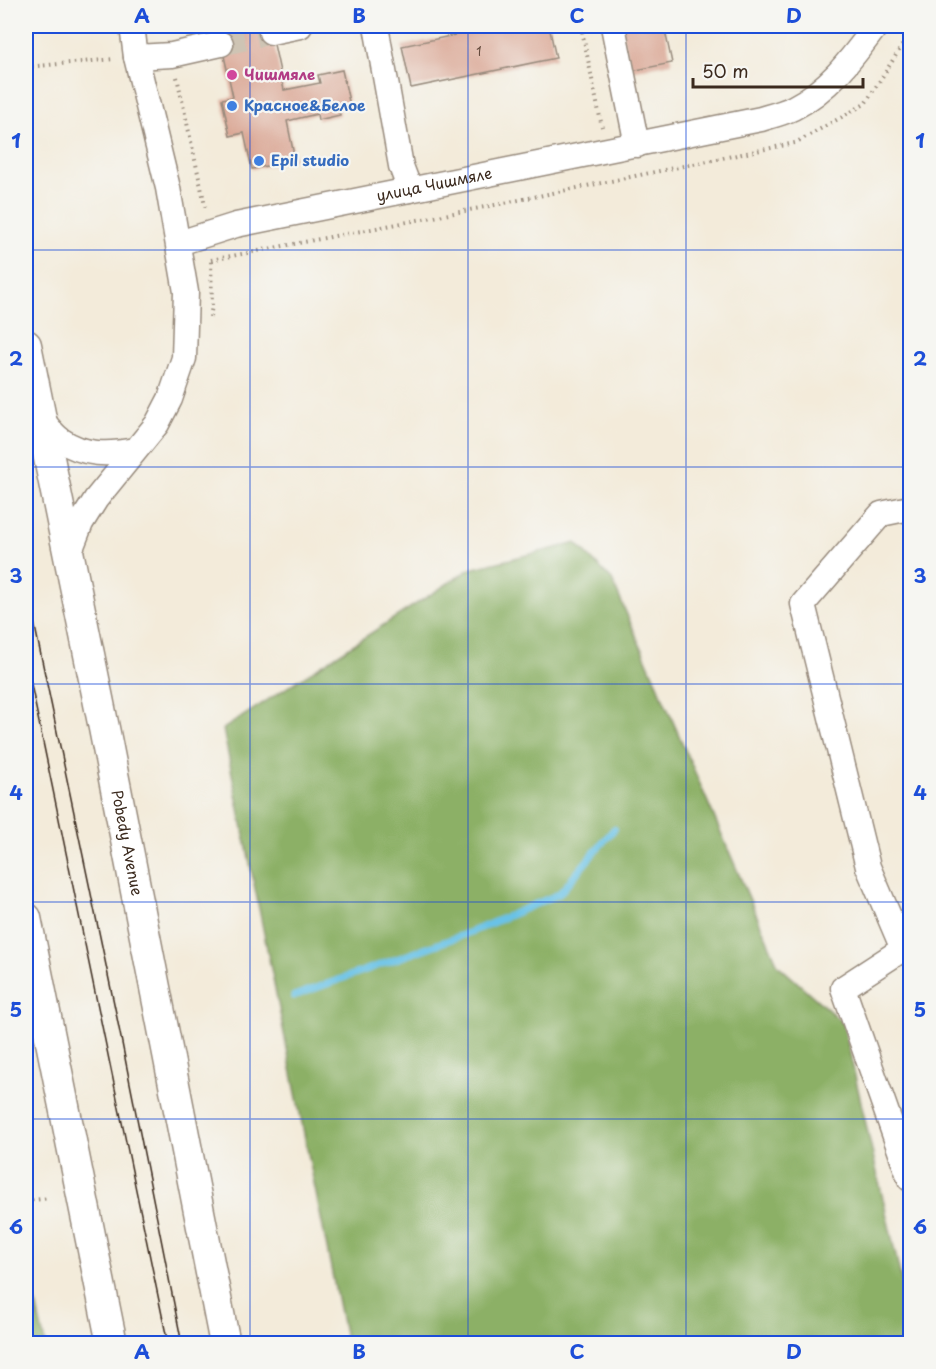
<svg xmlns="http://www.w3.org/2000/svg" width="936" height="1369" font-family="'Playpen Sans',sans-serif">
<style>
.forest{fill:#8cb066;stroke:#646d42;stroke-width:1.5}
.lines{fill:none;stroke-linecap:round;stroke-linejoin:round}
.stream{stroke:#69c2e7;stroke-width:7}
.building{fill:#daa795}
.minor-tunnel{stroke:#cec4b4;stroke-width:24;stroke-dasharray:24 12;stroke-linecap:butt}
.minor-casing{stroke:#978a7c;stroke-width:27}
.major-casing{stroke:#978a7c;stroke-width:33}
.path{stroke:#978a7c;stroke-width:4;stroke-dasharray:1.5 4.5;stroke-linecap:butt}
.minor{stroke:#fff;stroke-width:24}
.major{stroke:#fff;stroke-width:30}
.tram{stroke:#3b2a1e;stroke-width:1.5}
.grid{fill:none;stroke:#1d4ed8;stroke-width:1.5;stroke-opacity:0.55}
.hotel-dot{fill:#d1479c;stroke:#f6f6f2;stroke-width:2}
.shop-dot{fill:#3f7fe0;stroke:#f6f6f2;stroke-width:2}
.labels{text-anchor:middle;stroke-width:4.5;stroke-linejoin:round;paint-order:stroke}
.number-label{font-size:12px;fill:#63493c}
.hotel-label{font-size:15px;font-weight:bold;fill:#b23c85;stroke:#f6f6f2;text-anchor:start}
.shop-label{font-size:15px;font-weight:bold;fill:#366cbe;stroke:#f6f6f2;text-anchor:start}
.street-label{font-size:15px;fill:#3b2a1e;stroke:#f6f6f2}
.neatline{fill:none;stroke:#1d4ed8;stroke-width:2}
.grid-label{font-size:20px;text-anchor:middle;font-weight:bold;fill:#1d4ed8}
</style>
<rect width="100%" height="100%" fill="#f6f6f2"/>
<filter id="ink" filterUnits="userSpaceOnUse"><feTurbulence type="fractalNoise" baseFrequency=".0167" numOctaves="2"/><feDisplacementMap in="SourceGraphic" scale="12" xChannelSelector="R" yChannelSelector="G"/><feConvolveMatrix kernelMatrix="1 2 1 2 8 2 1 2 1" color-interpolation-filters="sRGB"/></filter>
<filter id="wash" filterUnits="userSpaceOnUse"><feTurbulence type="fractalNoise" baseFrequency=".008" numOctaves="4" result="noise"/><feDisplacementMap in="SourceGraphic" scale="24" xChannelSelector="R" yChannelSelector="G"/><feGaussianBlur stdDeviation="1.35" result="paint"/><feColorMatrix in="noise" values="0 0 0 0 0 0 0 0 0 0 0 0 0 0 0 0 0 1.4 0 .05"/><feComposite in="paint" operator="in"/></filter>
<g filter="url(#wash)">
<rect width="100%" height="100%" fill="#f3ebda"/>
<path class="forest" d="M576 543 612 580 778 965 843 1023 910 1318V1343H346L223 729 470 569Z
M26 1261 45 1343H26Z"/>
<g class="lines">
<path class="stream" d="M294 996 471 932 559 894 614 829"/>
</g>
<g id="blocks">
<path class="building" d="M209 26H270L284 90 320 83 318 75 342 70 350 106 339 108 340 115 318 120 317 114 287 121 295 160 252 169 244 133 230 136 222 99 233 97 218 28 210 31Z
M499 26H549L556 58 411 88 402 46Z
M620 26H664L672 63 631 71Z"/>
</g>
</g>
<g filter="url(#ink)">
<use href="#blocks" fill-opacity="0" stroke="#978a7c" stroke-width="1.5"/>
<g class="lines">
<path class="minor-tunnel" d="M221 44 271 32"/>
<g class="minor-casing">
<g id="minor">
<path d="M376 26 401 166 410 190"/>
<path d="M613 26 637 145"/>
<path d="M271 32 300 26"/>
<path d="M136 57 172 55 221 44"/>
<path id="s1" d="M179 243 236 225 761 119C771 116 783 113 793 108 830 89 852 58 876 26"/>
<path d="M41 419C47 425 53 435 61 440 84 456 109 455 135 450"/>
<path d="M910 508 881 514 803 604 868 867 903 949 843 988 910 1179"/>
<path d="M68 556 81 523 96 499 157 424 170 399 184 358 186 292 168 188 136 57 132 26"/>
</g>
</g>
<g class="major-casing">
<g id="major">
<path id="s2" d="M26 345 104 728 225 1344"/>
<path d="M26 918 112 1344"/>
</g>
</g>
<path class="path" d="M581 26 602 127
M26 67 115 59
M177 77 206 210
M211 260 485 207 795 143 865 104 910 33
M210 317 212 306 211 259
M26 1201 49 1198"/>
<use href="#minor" class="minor"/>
<use href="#major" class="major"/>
<path class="tram" d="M26 584 116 1013 182 1344
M26 660 168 1344"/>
</g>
</g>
<path class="grid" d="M250 26V1344M468 26V1344M686 26V1344M26 250H910M26 467H910M26 684H910M26 902H910M26 1119H910"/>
<circle class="hotel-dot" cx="232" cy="75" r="6"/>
<g class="shop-dot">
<circle cx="232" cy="106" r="6"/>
<circle cx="259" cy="161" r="6"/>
</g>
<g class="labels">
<g class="number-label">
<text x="479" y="56">1</text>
</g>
<g class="hotel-label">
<text x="244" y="80">Чишмяле</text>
</g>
<g class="shop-label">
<text x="244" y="111">Красное&amp;Белое</text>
<text x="271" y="166">Epil studio</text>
</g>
<g class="street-label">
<text dy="5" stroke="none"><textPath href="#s1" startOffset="262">улица Чишмяле</textPath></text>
<text dy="5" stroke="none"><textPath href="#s2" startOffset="508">Pobedy Avenue</textPath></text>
</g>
</g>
<rect width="936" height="1369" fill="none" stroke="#f6f6f2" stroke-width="66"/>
<path d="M693 78v9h170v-9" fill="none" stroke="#3b2a1e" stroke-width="3"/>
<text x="702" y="78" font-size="18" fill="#3b2a1e" stroke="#f6f6f2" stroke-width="4.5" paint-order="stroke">50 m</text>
<rect x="33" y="33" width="870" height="1303" class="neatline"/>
<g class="grid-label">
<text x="142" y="23">A</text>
<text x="359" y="23">B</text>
<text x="577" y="23">C</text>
<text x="794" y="23">D</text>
<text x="16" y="148">1</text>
<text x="920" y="148">1</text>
<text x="16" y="366">2</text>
<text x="920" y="366">2</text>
<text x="16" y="583">3</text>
<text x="920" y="583">3</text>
<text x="16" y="800">4</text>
<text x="920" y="800">4</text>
<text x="16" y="1017">5</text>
<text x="920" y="1017">5</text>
<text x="16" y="1234">6</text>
<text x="920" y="1234">6</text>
<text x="142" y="1359">A</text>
<text x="359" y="1359">B</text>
<text x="577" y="1359">C</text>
<text x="794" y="1359">D</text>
</g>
</svg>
